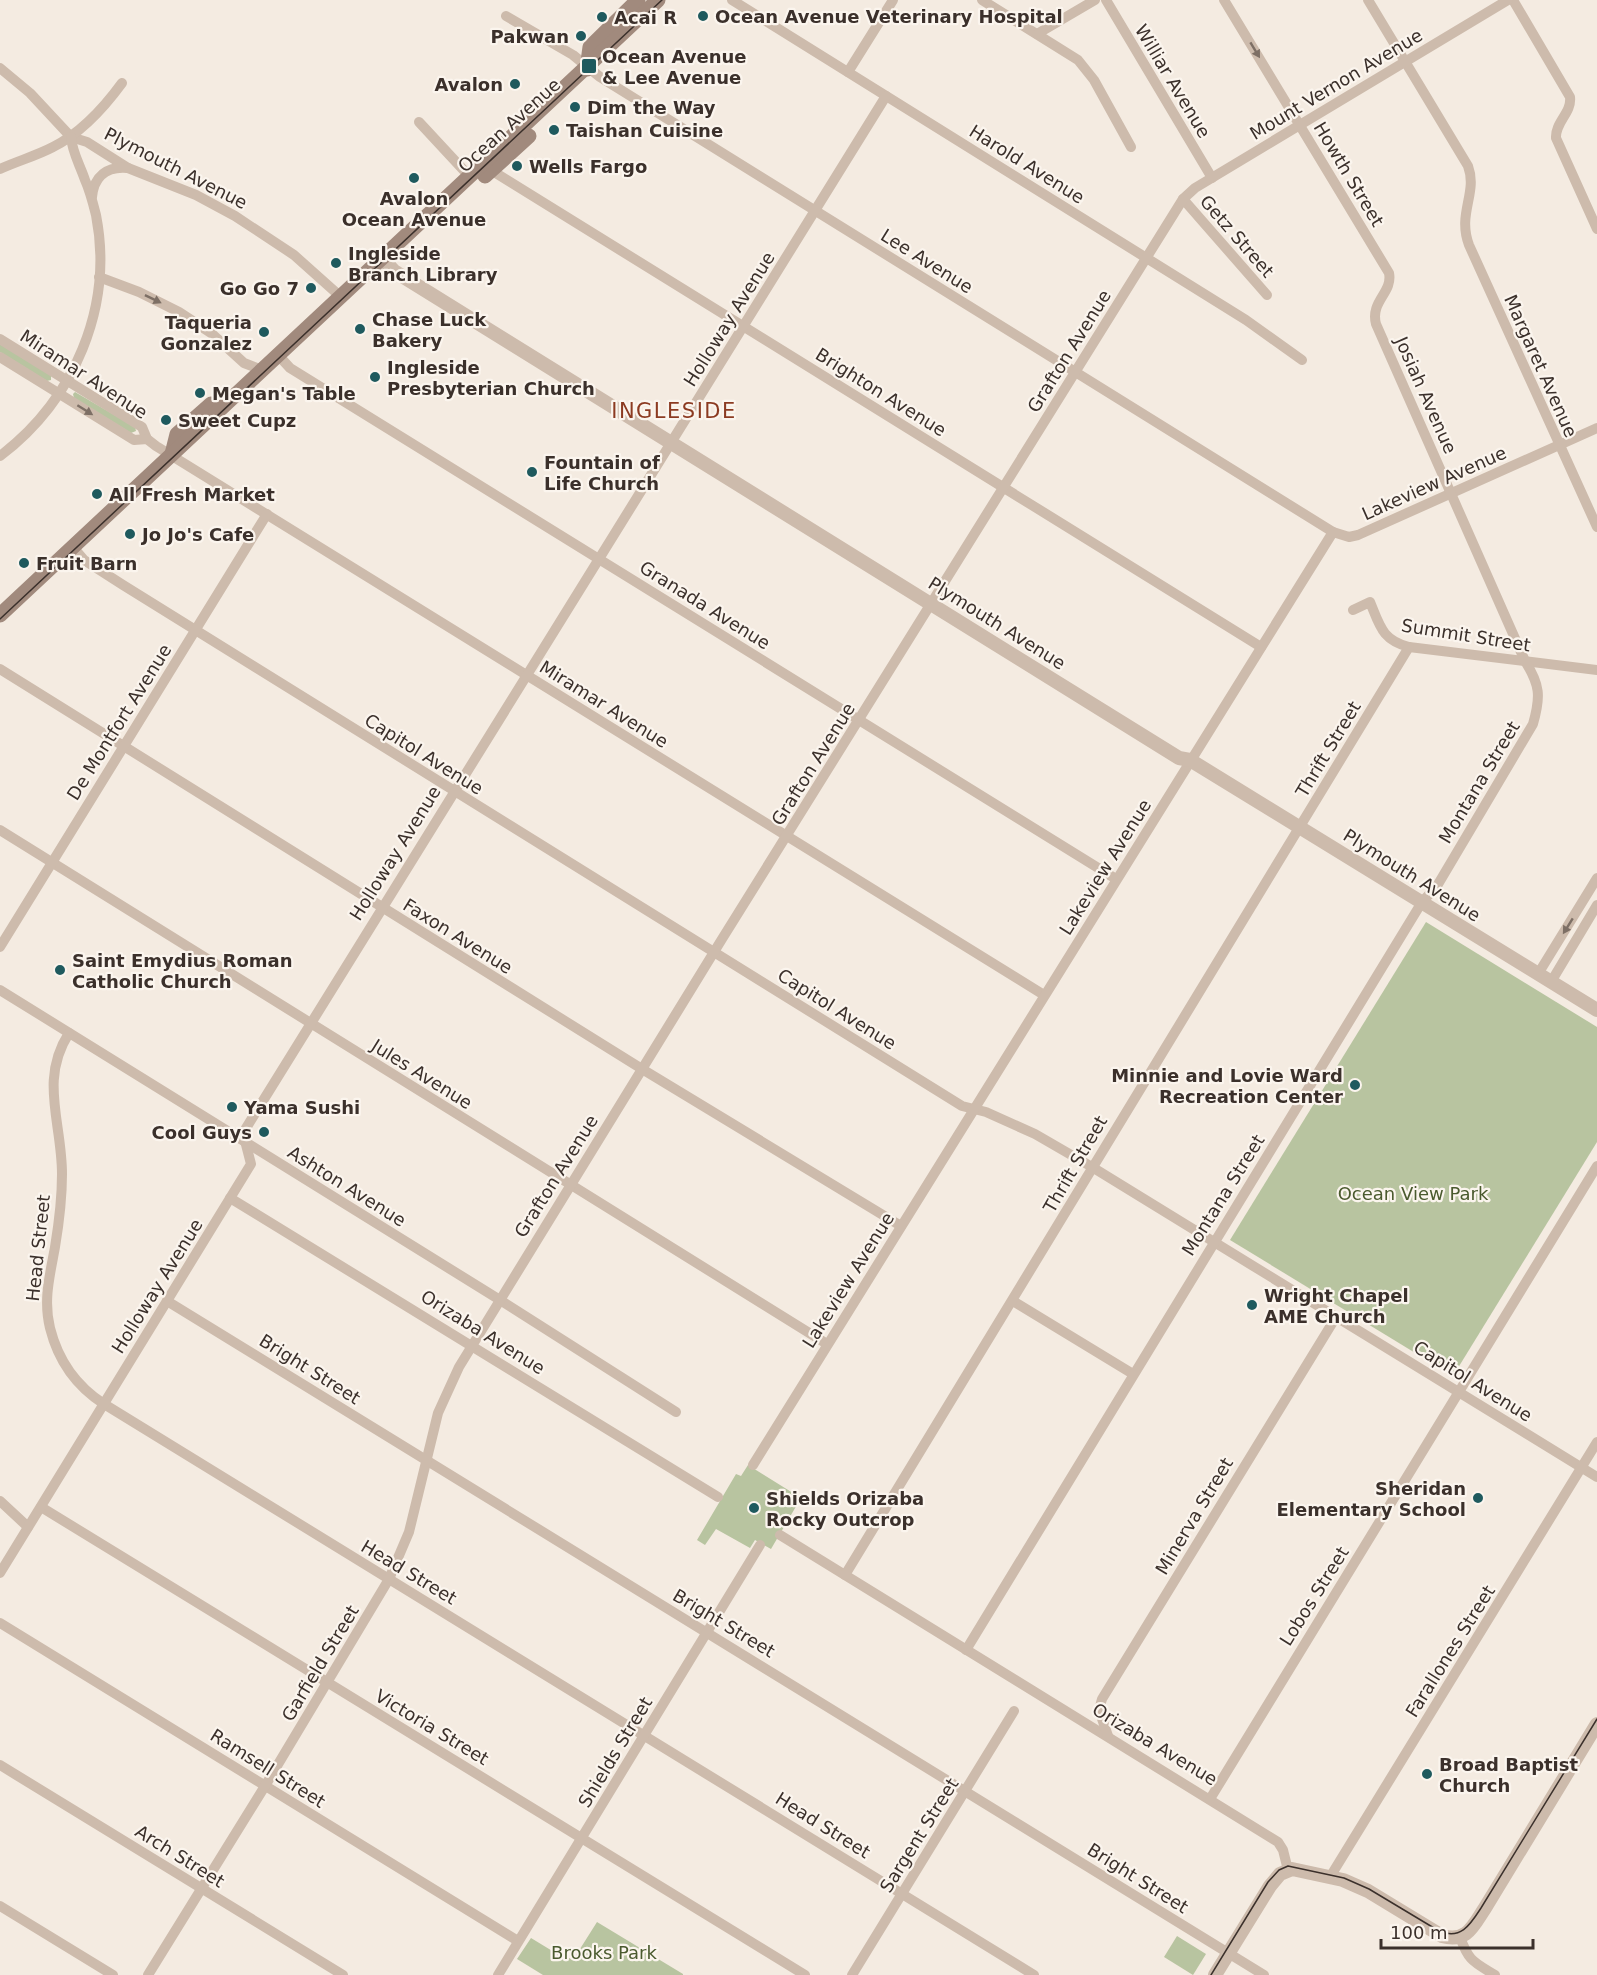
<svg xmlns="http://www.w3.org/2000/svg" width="1597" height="1975" font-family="'DejaVu Sans',sans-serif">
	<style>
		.green { fill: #b8c4a0 }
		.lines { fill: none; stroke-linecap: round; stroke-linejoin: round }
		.minor { stroke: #cdbbac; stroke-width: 10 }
		.tertiary { stroke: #cdbbac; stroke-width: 14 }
		.secondary { stroke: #a18a7d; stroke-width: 15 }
		.tram { stroke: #3b302b; stroke-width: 1.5 }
		.oneway { fill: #7d6f65 }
		.poi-dot { fill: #1f5a5e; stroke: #fbf5ee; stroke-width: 2 }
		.labels { text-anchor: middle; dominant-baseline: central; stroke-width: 4.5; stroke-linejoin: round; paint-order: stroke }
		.poi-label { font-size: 18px; font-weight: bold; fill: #3b302b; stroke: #fbf5ee; text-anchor: start }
		.street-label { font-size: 18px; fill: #3b302b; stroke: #fbf5ee }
		.park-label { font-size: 18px; fill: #4a5a2e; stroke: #fbf5ee }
		.quarter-label { font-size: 21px; letter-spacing: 1.5px; fill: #8c3b22; stroke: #fbf5ee }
	</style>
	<rect width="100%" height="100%" fill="#f4ebe1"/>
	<g class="green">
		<path d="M0,344l51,31v5l-4,1 -47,-29z"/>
		<path d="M75,392l60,35 1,4 -5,2 -57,-35 -1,-4z"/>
		<path d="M1426,922l171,105v115l-144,234 -223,-136z"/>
		<path d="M748,1465l53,33 -30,51 -16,-9 -5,8 -34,-19 -11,16 -8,-5 39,-66 5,2z"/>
		<path d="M597,1922l86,52v1h-140l-26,-16 14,-21 23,14 2,-1 17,9z"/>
		<path d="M1177,1936l29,18 -13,21 -29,-18z"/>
	</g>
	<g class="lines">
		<g class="minor">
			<path d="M732,0l514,320 56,40"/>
			<path d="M982,0l96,60 16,20 37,67"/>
			<path d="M1106,0l106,178"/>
			<path d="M1368,0l100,166c10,27 -11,47 1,79l128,282"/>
			<path d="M1513,0l57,97c2,16 -15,25 -14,41l41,91"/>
			<path d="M506,16l67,39 27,22 733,455"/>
			<path d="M1037,34l58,-34"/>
			<path d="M0,68l30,25 41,44 16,5 41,26 68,27 39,21 59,39 47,42"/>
			<path d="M848,72l45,-72"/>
			<path d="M419,122l51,55"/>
			<path d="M486,167l775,480"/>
			<path d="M0,169c17,-8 36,-13 53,-22 28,-14 50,-38 69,-64"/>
			<path d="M92,197c2,-21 15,-31 36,-29"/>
			<path d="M1183,199l84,96"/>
			<path d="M99,277l40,15 40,20 32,21 33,30 18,7"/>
			<path d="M0,339l142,88 5,12 9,7 888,549"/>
			<path d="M278,355l12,13 826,511"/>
			<path d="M0,357l134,83 13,-1"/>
			<path d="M0,456c74,-56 114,-149 96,-241 -3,-12 -6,-24 -11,-35 -5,-15 -13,-28 -14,-43"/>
			<path d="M73,547l11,13 39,25 839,521 24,6 49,22 57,33 505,310"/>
			<path d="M1353,610l17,-8c10,24 12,38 39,45l188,23"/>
			<path d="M0,669l642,400 259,157"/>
			<path d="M0,830l827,514"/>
			<path d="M0,947l267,-433"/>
			<path d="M1538,974l59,-96"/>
			<path d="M1551,982l46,-77"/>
			<path d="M0,990l500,310 176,112"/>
			<path d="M69,1033c-30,47 -7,89 -7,141 0,24 -3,49 -7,73 -5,28 -12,53 -5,81 8,32 26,58 54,76l930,571"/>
			<path d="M230,1198l488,299"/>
			<path d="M167,1301l1097,674"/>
			<path d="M1013,1301l120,73"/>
			<path d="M753,1465l580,-933 16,5 9,-2 239,-107"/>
			<path d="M0,1501l28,26"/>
			<path d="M41,1507l764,468"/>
			<path d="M780,1535l498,307 5,8 5,20"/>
			<path d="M0,1573l251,-409 -8,-31 643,-1037"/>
			<path d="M845,1575l564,-928"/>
			<path d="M0,1623l518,318"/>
			<path d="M966,1650l456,-748 15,-16 96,-162c8,-28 7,-39 -8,-63l-149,-337c-6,-23 17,-31 13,-51l-165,-273"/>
			<path d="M1108,1736l-9,-26 3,-11 234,-382"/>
			<path d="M0,1765l343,210"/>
			<path d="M1210,1799l387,-633"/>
			<path d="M1330,1877l267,-435"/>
			<path d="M0,1906l113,69"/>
			<path d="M1460,1937c9,25 14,25 35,38"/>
			<path d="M148,1975l117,-189 124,-207 20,-47 29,-119 21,-46 263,-428 461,-740 12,-11 313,-188"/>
			<path d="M498,1975l262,-430"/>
			<path d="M852,1975l162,-264"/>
		</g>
		<g class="tertiary">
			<path d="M383,259l11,12 785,487 11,2 407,250"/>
			<path d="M1215,1975l55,-89 10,-12 12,-5 51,11 25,11 74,45c25,7 31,-10 43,-28l112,-184"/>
		</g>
		<g class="secondary">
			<path d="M587,69l3,-22 48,-47"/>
			<path d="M485,176l44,-40"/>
			<path d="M172,454l5,-20 34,-30"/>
			<path d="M0,615l658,-615"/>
		</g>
		<g class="tram">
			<path d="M0,619l662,-619"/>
			<path d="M1211,1975l57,-93 11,-12 9,-4 56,12 25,11 70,42c22,9 31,-6 42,-23l116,-189"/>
		</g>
	</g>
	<defs><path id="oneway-solid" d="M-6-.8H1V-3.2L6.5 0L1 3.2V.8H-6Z" transform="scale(1.5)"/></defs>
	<g class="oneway">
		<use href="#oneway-solid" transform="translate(1255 50) rotate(59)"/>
		<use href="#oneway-solid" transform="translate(153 299) rotate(26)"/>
		<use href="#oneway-solid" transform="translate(85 410) rotate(32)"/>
		<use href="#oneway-solid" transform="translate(1568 926) rotate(122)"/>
	</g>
	<g class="poi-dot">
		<circle cx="703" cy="16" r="6"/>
		<circle cx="602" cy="17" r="6"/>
		<circle cx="581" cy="36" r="6"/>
		<rect x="581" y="58" width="16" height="16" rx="3"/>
		<circle cx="515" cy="84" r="6"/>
		<circle cx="575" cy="107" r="6"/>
		<circle cx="554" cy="130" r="6"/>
		<circle cx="517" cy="166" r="6"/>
		<circle cx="414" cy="178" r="6"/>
		<circle cx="336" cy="263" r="6"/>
		<circle cx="311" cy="288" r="6"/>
		<circle cx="360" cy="329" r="6"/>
		<circle cx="264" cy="332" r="6"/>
		<circle cx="375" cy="377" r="6"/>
		<circle cx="200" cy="393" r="6"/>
		<circle cx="166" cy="420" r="6"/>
		<circle cx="532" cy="472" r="6"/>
		<circle cx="97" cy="494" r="6"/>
		<circle cx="130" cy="534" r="6"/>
		<circle cx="24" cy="563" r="6"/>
		<circle cx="60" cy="970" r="6"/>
		<circle cx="1355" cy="1085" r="6"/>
		<circle cx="232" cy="1107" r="6"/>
		<circle cx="264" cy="1132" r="6"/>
		<circle cx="1252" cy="1305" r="6"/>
		<circle cx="1478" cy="1498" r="6"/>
		<circle cx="754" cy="1508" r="6"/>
		<circle cx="1427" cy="1774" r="6"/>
	</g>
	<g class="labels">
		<g class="poi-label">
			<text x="715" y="16">Ocean Avenue Veterinary Hospital</text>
			<text x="614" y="17">Acai R</text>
			<text x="569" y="36" text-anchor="end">Pakwan</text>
			<text x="602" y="56">Ocean Avenue<tspan x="602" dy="21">&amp; Lee Avenue</tspan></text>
			<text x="503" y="84" text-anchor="end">Avalon</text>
			<text x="587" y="107">Dim the Way</text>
			<text x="566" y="130">Taishan Cuisine</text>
			<text x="529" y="166">Wells Fargo</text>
			<text x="414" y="198" text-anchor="middle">Avalon<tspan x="414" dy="21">Ocean Avenue</tspan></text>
			<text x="348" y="253">Ingleside<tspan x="348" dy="21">Branch Library</tspan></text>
			<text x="299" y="288" text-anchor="end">Go Go 7</text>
			<text x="372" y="319">Chase Luck<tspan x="372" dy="21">Bakery</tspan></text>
			<text x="252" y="322" text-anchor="end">Taqueria<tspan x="252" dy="21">Gonzalez</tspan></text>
			<text x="387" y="367">Ingleside<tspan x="387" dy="21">Presbyterian Church</tspan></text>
			<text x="212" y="393">Megan's Table</text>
			<text x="178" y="420">Sweet Cupz</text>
			<text x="544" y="462">Fountain of<tspan x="544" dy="21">Life Church</tspan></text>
			<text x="109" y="494">All Fresh Market</text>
			<text x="142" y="534">Jo Jo's Cafe</text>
			<text x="36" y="563">Fruit Barn</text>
			<text x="72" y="960">Saint Emydius Roman<tspan x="72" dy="21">Catholic Church</tspan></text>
			<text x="1343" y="1075" text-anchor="end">Minnie and Lovie Ward<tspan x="1343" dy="21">Recreation Center</tspan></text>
			<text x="244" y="1107">Yama Sushi</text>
			<text x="252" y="1132" text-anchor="end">Cool Guys</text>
			<text x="1264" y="1295">Wright Chapel<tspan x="1264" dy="21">AME Church</tspan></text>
			<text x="1466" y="1488" text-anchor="end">Sheridan<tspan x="1466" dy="21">Elementary School</tspan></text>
			<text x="766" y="1498">Shields Orizaba<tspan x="766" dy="21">Rocky Outcrop</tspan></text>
			<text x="1439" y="1764">Broad Baptist<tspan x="1439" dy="21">Church</tspan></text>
		</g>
		<g class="street-label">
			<text transform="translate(1173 81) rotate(59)">Williar Avenue</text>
			<text transform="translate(1336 84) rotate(-31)">Mount Vernon Avenue</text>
			<text transform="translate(509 125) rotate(-42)">Ocean Avenue</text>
			<text transform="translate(1027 164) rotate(32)">Harold Avenue</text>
			<text transform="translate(176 168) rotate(27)">Plymouth Avenue</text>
			<text transform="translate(1349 174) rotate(59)">Howth Street</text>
			<text transform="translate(1237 236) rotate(49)">Getz Street</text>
			<text transform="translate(927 261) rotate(32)">Lee Avenue</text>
			<text transform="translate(729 319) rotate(-58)">Holloway Avenue</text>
			<text transform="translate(1069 351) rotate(-58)">Grafton Avenue</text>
			<text transform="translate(1541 366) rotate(66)">Margaret Avenue</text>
			<text transform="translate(84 374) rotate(33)">Miramar Avenue</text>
			<text transform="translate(881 392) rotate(32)">Brighton Avenue</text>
			<text transform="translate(1426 395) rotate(66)">Josiah Avenue</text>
			<text transform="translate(1434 483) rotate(-24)">Lakeview Avenue</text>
			<text transform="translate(705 605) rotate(32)">Granada Avenue</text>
			<text transform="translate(997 623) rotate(32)">Plymouth Avenue</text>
			<text transform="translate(1466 635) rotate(9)">Summit Street</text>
			<text transform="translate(604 704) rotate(32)">Miramar Avenue</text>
			<text transform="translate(119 722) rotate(-58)">De Montfort Avenue</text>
			<text transform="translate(1328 749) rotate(-59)">Thrift Street</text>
			<text transform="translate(424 754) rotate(32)">Capitol Avenue</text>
			<text transform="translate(813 764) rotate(-58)">Grafton Avenue</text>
			<text transform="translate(1479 782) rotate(-59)">Montana Street</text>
			<text transform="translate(395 853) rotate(-58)">Holloway Avenue</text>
			<text transform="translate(1105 867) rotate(-58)">Lakeview Avenue</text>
			<text transform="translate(1412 875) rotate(32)">Plymouth Avenue</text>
			<text transform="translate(458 936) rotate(32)">Faxon Avenue</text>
			<text transform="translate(837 1009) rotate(32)">Capitol Avenue</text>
			<text transform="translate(422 1074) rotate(32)">Jules Avenue</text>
			<text transform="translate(1075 1164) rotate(-60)">Thrift Street</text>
			<text transform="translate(556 1176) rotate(-58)">Grafton Avenue</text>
			<text transform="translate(347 1186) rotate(32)">Ashton Avenue</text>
			<text transform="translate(1223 1195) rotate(-58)">Montana Street</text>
			<text transform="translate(38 1248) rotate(-84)">Head Street</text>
			<text transform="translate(848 1280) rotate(-58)">Lakeview Avenue</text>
			<text transform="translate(157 1286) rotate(-58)">Holloway Avenue</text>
			<text transform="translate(483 1332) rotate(32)">Orizaba Avenue</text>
			<text transform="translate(310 1369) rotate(32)">Bright Street</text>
			<text transform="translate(1473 1381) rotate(32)">Capitol Avenue</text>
			<text transform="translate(1194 1516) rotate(-59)">Minerva Street</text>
			<text transform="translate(409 1572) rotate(31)">Head Street</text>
			<text transform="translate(1314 1596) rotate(-58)">Lobos Street</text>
			<text transform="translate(724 1623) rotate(31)">Bright Street</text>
			<text transform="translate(1450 1651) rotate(-58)">Farallones Street</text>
			<text transform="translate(320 1663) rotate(-59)">Garfield Street</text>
			<text transform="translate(432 1727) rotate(31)">Victoria Street</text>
			<text transform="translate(1155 1744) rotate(31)">Orizaba Avenue</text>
			<text transform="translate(615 1752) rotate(-59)">Shields Street</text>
			<text transform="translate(268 1768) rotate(32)">Ramsell Street</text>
			<text transform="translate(823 1825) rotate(32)">Head Street</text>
			<text transform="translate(919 1835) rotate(-58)">Sargent Street</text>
			<text transform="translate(180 1856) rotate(32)">Arch Street</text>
			<text transform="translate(1138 1878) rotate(32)">Bright Street</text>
		</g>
		<g class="park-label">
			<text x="1413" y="1193">Ocean View Park</text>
			<text x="604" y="1952">Brooks Park</text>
		</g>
		<g class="quarter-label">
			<text x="674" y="411">INGLESIDE</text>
		</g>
	</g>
	<path d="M1381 1939v9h152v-9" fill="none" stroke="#3b302b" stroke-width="3"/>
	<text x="1390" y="1939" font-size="18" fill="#3b302b" stroke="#fbf5ee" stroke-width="4.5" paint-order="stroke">100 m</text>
</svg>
